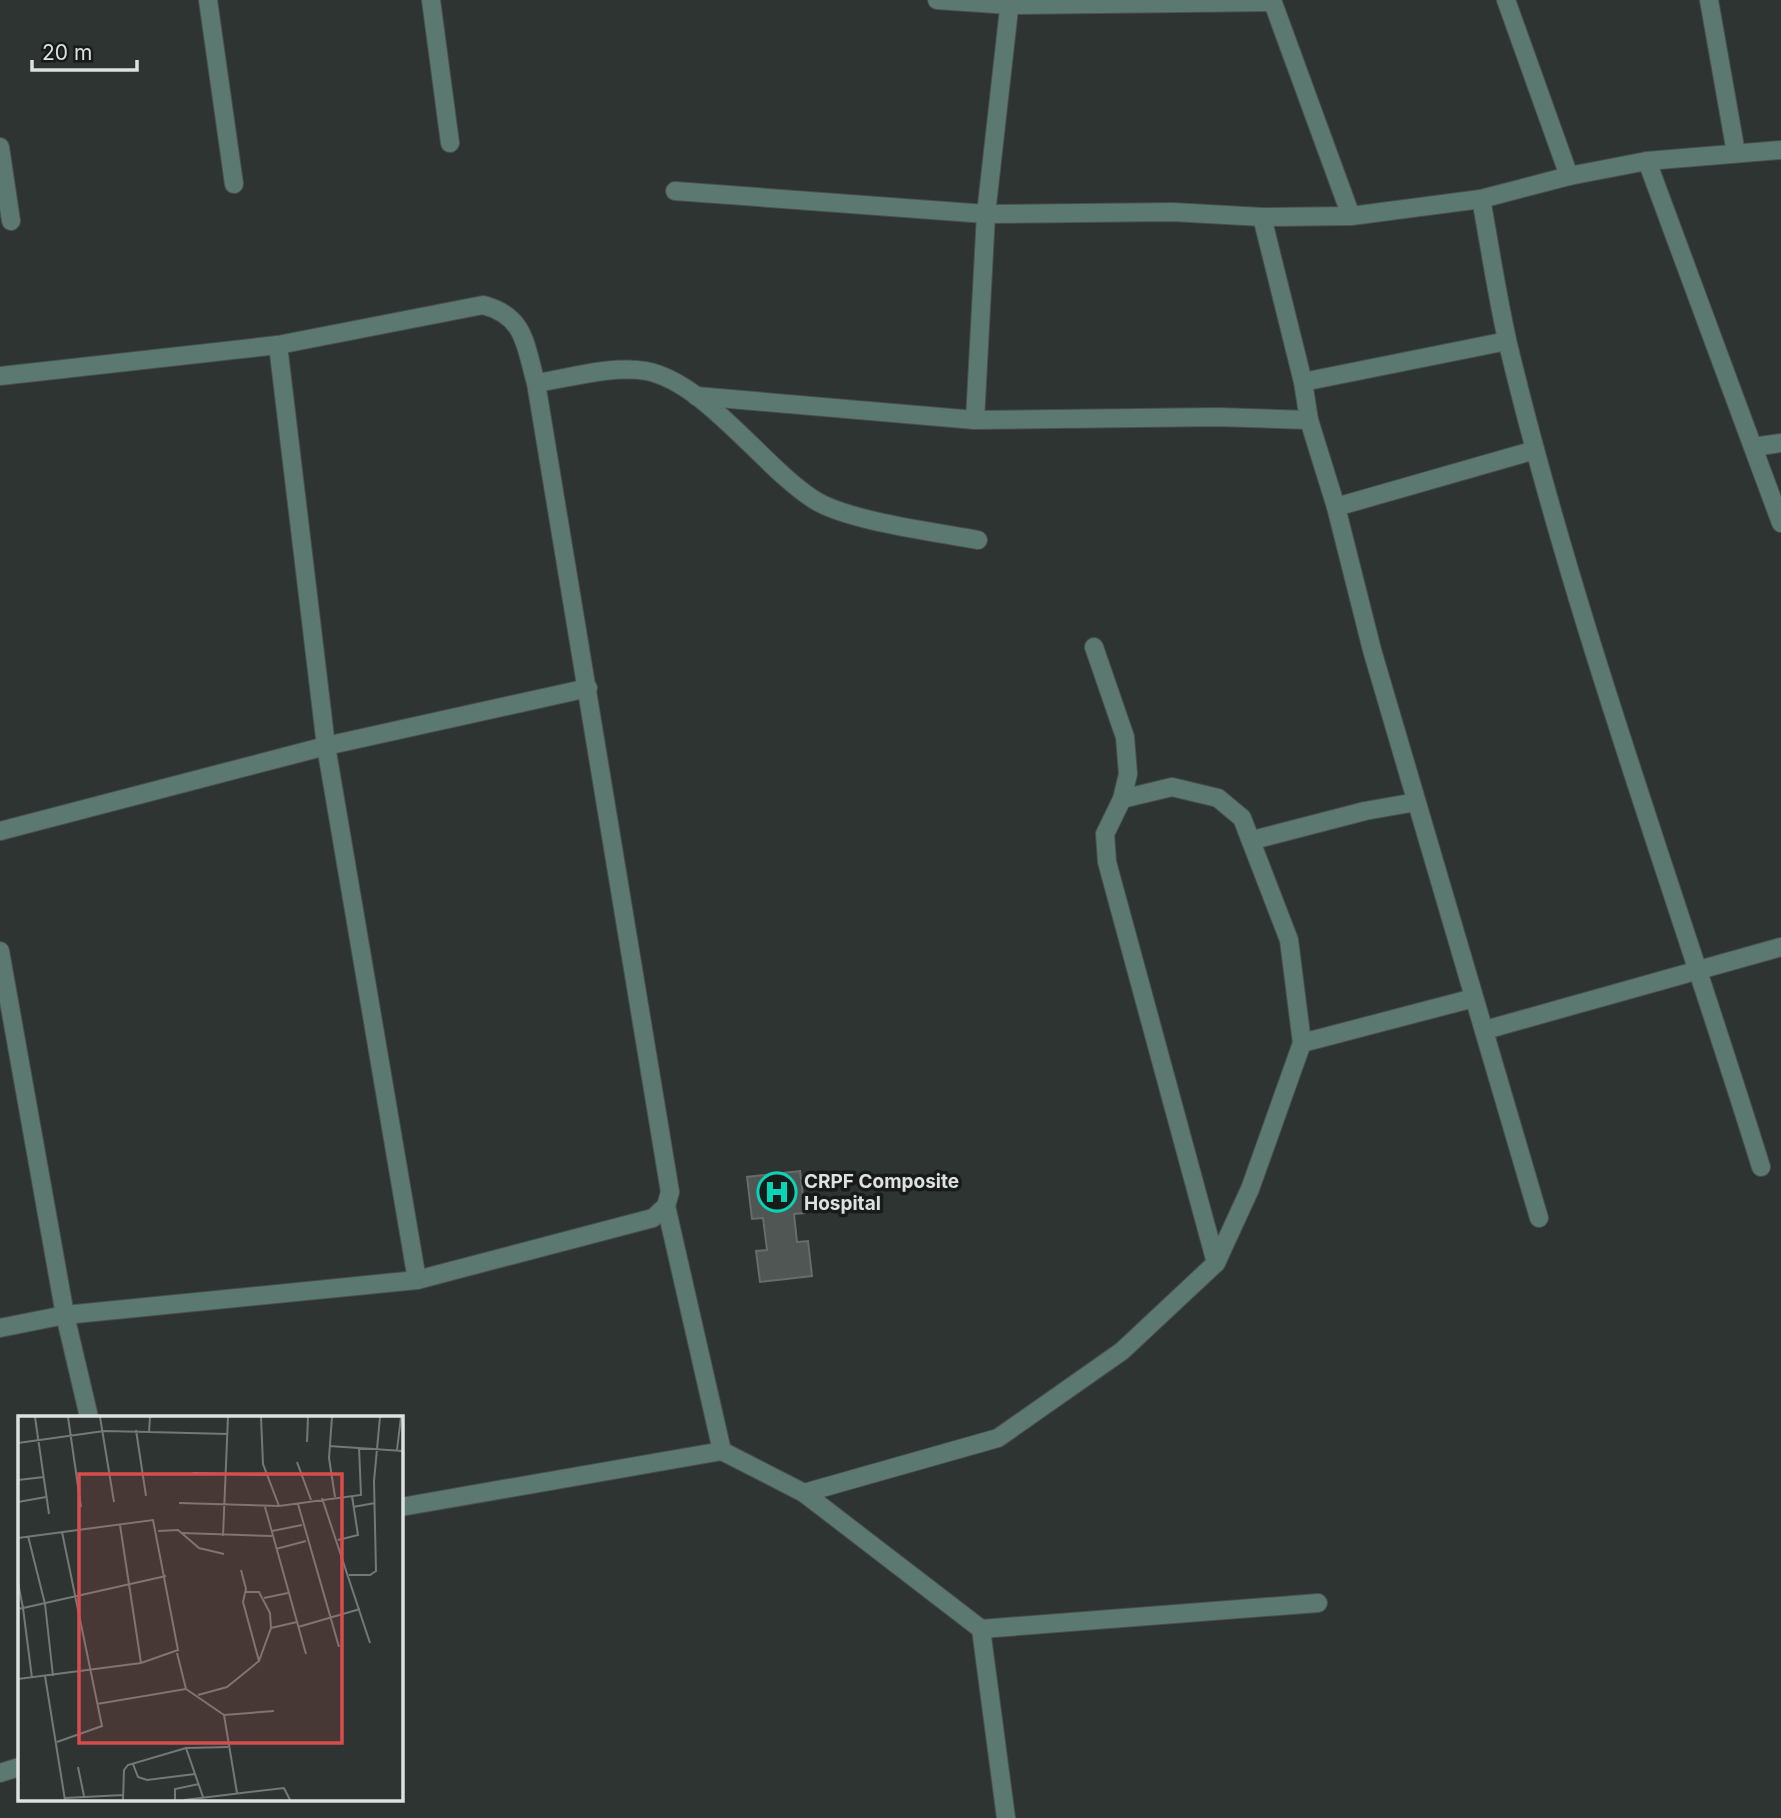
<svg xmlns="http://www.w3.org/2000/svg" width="1781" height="1818" font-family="Inter,sans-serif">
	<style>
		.building { fill: #4f5654; stroke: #656c6a; stroke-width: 2 }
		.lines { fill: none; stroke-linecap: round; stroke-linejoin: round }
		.minor-casing { stroke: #4a504e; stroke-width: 20 }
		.minor { stroke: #5b7971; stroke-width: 18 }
		.labels { text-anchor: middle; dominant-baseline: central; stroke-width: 7; stroke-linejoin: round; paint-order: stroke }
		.poi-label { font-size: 19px; font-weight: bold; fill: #dde1e0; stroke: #181b1a; text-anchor: start }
		.inset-road { fill: none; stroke: #747978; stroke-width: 2 }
		.view { fill: #d74d4d; fill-opacity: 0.15; stroke: #d74d4d; stroke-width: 3.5 }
		.inset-edge { fill: none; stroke: #dde1e0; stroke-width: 3.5 }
	</style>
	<rect width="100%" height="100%" fill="#2e3432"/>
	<path class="building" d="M800,1171l5,42 -11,1 3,28 11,-1 4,35 -52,6 -4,-31 11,-1 -4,-32 -11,1 -5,-42z"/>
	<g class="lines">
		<g class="minor-casing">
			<g id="minor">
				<path d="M208,0l26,184"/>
				<path d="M431,0l19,143"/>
				<path d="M937,0l73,5 262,-3"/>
				<path d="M1272,0l79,216"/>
				<path d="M1506,0l63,176"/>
				<path d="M1709,0l27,153"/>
				<path d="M0,147l11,74"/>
				<path d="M1647,161l134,362"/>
				<path d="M675,191l311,23 186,-2 90,5 89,-1 130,-17 88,-23 78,-15 134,-11"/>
				<path d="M1481,199c9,48 16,97 27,145 67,279 168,549 253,823"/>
				<path d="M1262,217l41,165 6,38 27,87 36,143 167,568"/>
				<path d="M278,345l48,401 91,534"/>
				<path d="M0,376l278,-31 205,-40c43,11 42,41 53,78l134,809 -4,14 -13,12 -236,62 -352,35 -65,13"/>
				<path d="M1303,382l204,-41"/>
				<path d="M536,383c34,-5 75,-18 110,-12 59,11 117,96 167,128 33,22 123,33 165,41"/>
				<path d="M696,396l279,24 243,-3 91,3"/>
				<path d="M975,420l11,-206 24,-214"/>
				<path d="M1753,447l28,-4"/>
				<path d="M1336,507l199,-57"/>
				<path d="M1122,799l50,-12 46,11 24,20 47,122 13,103 -52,146 -34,74"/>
				<path d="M0,831l326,-85 262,-58"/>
				<path d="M1253,840l112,-29 51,-9"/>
				<path d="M0,951l65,364 24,102"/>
				<path d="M1485,1030l296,-83"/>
				<path d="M1302,1043l172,-45"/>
				<path d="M722,1451l82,42 177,136 25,189"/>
				<path d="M804,1493l194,-55 124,-87 94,-88 -109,-401 -2,-28 17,-35 6,-25 -3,-37 -31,-90"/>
				<path d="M401,1507l321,-56 -56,-245"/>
				<path d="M981,1629l337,-26"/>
				<path d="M0,1773l19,-6"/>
			</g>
		</g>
		<use href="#minor" class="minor"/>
	</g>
	<defs>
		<g id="hospital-ring" transform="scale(2.0125)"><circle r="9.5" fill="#181b1a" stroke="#07d5b5" stroke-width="1.5"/><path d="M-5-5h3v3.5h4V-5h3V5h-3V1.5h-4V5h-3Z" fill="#07d5b5"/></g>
	</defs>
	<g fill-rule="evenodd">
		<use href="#hospital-ring" x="777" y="1192"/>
	</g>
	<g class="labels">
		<g class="poi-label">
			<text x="804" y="1181">CRPF Composite<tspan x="804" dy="22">Hospital</tspan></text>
		</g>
	</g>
	<g transform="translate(18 1416)">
		<rect width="385" height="385" fill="#2e3432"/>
		<path class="inset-road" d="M17,1l14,97M50,1l13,90M82,1l14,85M243,1l2,47 16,42M314,1l-3,41 6,39M118,14l10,66M131,16l79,2M289,26l1,-25M0,27l86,-12 45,1 1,-15M311,30l74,5M379,34l4,-33M279,46l14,38M175,57l74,2M0,64l26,-3M304,82l48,145M0,86l28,-5M161,87l100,3 82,-11 -2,-48M280,88l41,143M247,91l41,147M335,91l22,-4M102,109l21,138M140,115l20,-1 21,18 25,6M254,115l30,-6M164,117l90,3M10,120l17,68 8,72M205,120l5,-119M0,122l135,-18 25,130 -37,13 -123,16M320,124l20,-5 -6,-39M258,133l30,-8M331,159h21l6,-4 -2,-90 6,-64M0,167l5,25 143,-32M227,176h14l11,21 1,15 -12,33M246,182l24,-5M0,193l5,-1 9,70M280,211l62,-18M253,212l26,-6M27,260l20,124M168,273l38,26 13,78M180,279l29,-8 32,-26 -16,-59 3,-13 -5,-19M79,288l89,-15 -9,-36M206,299l50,-4M39,326l45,-16 -40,-194M168,332l17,49M115,348l5,13 9,3 48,-6M60,351l6,29M47,382l58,-3M105,384l1,-30 4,-5 58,-17 42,-1M157,384v-11l24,-5M166,384l100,-12 6,12"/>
		<path class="view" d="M61,58h263v269h-263z"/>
		<rect width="385" height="385" class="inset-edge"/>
	</g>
	<path d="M32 60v10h105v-10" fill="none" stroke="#dde1e0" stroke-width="3.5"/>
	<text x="42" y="60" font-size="21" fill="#dde1e0" stroke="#181b1a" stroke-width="5" paint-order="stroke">20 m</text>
</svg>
